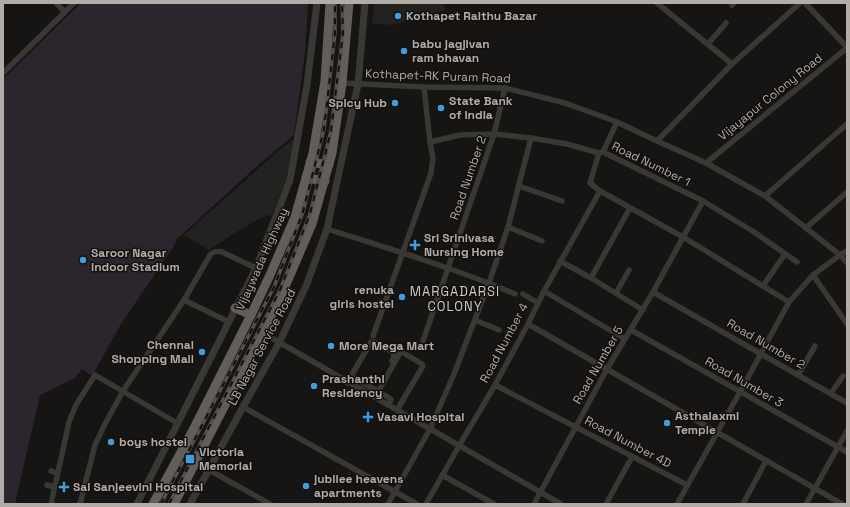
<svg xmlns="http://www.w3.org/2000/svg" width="850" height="507" font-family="'Space Grotesk',sans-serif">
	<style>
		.built { fill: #222220 }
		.green { fill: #2b252d }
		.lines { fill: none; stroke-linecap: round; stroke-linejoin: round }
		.minor { stroke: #3a3835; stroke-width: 5.5 }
		.tertiary { stroke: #3a3835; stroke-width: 7 }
		.trunk { stroke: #625e5a; stroke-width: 9 }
		.rail-casing { stroke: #53504d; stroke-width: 3.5 }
		.rail { stroke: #11100f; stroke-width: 2; stroke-dasharray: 6; stroke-linecap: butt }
		.poi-dot { fill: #429ce0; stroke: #11100f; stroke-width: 1.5 }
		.labels { text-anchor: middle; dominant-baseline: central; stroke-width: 3; stroke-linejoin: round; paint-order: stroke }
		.poi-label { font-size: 12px; font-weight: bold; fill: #b4ada7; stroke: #11100f; text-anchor: start }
		.street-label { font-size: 12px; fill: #b4ada7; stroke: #11100f }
		.neighbourhood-label { font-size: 13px; letter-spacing: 1px; fill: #d1ccc8; stroke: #11100f }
	</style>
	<rect width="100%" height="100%" fill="#161514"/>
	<g class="built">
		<path d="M374,3h70l1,7 -52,15 -21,-2z"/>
		<path d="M295,138l-8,40 -15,37 -7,1 -8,4 -19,11 -29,19 -25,-15 92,-82z"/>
	</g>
	<path class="green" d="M81,3h227l-3,49 -11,83 -38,32 -79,72 -3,7 -53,78 -29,52 -10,-7 -7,9 -35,17 -25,109h-12v-425z"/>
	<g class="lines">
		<g class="minor">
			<path d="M56,3l9,9"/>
			<path d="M657,3l75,61"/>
			<path d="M805,3l42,44"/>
			<path d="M732,5l2,-2"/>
			<path d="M708,44l18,-21"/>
			<path d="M3,73l71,-70"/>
			<path d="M342,83l82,4 81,1 60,15 52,19 40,19 49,22 59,33 41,32 34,27 7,8"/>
			<path d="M657,141l75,-77 68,-61"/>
			<path d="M430,142l30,-7 34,-1 37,4 36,6 32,9 4,-1 100,49 51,31 43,30"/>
			<path d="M603,152l14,-30"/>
			<path d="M599,153l-9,30 10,8 83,46 106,65"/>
			<path d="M706,163l141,-115"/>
			<path d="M519,186l43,15"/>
			<path d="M765,196l82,-72"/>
			<path d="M508,227l34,14"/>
			<path d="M806,228l41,-36"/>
			<path d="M327,229c63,20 127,39 188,65"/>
			<path d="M560,261l31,17 52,32"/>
			<path d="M813,275l34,49"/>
			<path d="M591,278l39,-70"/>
			<path d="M763,286l22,-32"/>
			<path d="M544,291l81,48"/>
			<path d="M653,292l108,62 86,49"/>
			<path d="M616,293l13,-23"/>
			<path d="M523,294l15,9"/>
			<path d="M184,300l45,22"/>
			<path d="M475,320l24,10"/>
			<path d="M528,324l314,180"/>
			<path d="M631,330l216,122"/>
			<path d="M263,333l298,171"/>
			<path d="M373,336l58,-163 2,-15 -3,-16 -6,-55"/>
			<path d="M423,341l71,-207 11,-46"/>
			<path d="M798,375l17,-29"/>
			<path d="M351,377l25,13"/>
			<path d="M347,383l24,-41h3l20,11v3l-2,5"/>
			<path d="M495,385l192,100"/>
			<path d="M831,393l12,-17"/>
			<path d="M388,405l3,-5v-1l-10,-6 -2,-3 21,-37 2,-1 20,12 1,2 -26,44"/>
			<path d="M243,407l174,97"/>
			<path d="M209,470l61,34"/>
			<path d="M51,471l6,2"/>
			<path d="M442,475l52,29"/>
			<path d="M47,485l7,2"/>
			<path d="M51,504l18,-82 7,-17 19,-30 82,48"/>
			<path d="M80,504l15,-59 10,-21 18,-33 61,-91 26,-45c4,-4 7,-4 12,-3l34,16"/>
			<path d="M388,504l42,-75 24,-55 35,-91 19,-56 23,-89"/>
			<path d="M426,504l33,-58 36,-61 33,-61 16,-33 56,-100"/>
			<path d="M534,504l73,-135 46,-77 50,-91"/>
			<path d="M606,504l26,-47"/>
			<path d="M677,504l63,-112 49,-90 24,-27 27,-20 7,-4"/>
			<path d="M743,504l23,-43"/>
			<path d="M806,504l41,-73"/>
		</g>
		<g class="tertiary">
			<path d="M137,504l119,-236 34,-88 17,-95 10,-82"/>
			<path d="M190,504l53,-97 36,-64 27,-57 21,-57 31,-145 7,-81"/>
		</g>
		<g class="trunk">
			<path d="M310,162l19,3"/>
			<path d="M306,178l19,3"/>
			<path d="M235,308l16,7"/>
			<path d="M153,504l39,-72 59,-117 19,-40 25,-58 18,-64 12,-72 5,-78"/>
			<path d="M174,504l107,-208 31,-72 20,-71 10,-70 7,-80"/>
		</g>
		<g class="rail-casing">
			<g id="rail">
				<path d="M161,504l113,-217 29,-75 21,-83 11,-96v-30"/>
				<path d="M169,504l111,-214 30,-76 21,-83 12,-98 -1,-30"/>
			</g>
		</g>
		<use href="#rail" class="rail"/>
	</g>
	<g class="poi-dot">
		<circle cx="398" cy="16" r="4"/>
		<circle cx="404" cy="51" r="4"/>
		<circle cx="395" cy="103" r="4"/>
		<circle cx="441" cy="108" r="4"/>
		<path d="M413 239h4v4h4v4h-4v4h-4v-4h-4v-4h4z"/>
		<circle cx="83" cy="260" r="4"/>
		<circle cx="402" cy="297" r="4"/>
		<circle cx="331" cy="346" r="4"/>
		<circle cx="202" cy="352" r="4"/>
		<circle cx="314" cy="386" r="4"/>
		<path d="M366 411h4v4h4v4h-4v4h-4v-4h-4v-4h4z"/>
		<circle cx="667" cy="423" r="4"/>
		<circle cx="111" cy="442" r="4"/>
		<rect x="185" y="454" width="10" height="10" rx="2"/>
		<circle cx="306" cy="486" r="4"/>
		<path d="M62 481h4v4h4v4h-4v4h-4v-4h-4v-4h4z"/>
	</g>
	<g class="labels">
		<g class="poi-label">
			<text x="406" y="16">Kothapet Raithu Bazar</text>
			<text x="412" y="44">babu jagjivan<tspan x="412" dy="14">ram bhavan</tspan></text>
			<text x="449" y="101">State Bank<tspan x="449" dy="14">of India</tspan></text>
			<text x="387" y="103" text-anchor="end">Spicy Hub</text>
			<text x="424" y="238">Sri Srinivasa<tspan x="424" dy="14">Nursing Home</tspan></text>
			<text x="91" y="253">Saroor Nagar<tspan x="91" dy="14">Indoor Stadium</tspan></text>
			<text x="394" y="290" text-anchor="end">renuka<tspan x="394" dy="14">girls hostel</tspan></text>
			<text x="194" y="345" text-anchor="end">Chennai<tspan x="194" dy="14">Shopping Mall</tspan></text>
			<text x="339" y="346">More Mega Mart</text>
			<text x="322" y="379">Prashanthi<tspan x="322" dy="14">Residency</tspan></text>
			<text x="675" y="416">Asthalaxmi<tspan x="675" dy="14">Temple</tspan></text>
			<text x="377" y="417">Vasavi Hospital</text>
			<text x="119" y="442">boys hostel</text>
			<text x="199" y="452">Victoria<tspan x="199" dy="14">Memorial</tspan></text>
			<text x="314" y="479">jubliee heavens<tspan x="314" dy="14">apartments</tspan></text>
			<text x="73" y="487">Sai Sanjeevini Hospital</text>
		</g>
		<g class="street-label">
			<text transform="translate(438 76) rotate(2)">Kothapet-RK Puram Road</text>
			<text transform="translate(770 97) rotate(-39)">Vijayapur Colony Road</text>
			<text transform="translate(651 164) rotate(26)">Road Number 1</text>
			<text transform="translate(468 178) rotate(-71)">Road Number 2</text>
			<text transform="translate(262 259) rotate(-66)">Vijaywada Highway</text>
			<text transform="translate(504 343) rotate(-62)">Road Number 4</text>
			<text transform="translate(766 344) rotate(30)">Road Number 2</text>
			<text transform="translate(262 347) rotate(-62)">LB Nagar Service Road</text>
			<text transform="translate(598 365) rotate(-60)">Road Number 5</text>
			<text transform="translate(744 382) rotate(30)">Road Number 3</text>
			<text transform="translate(628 442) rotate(28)">Road Number 4D</text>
		</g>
		<g class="neighbourhood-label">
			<text x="455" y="291">MARGADARSI<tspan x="455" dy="15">COLONY</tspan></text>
		</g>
	</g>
	<rect width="850" height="507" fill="none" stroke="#b4ada7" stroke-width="8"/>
</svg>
